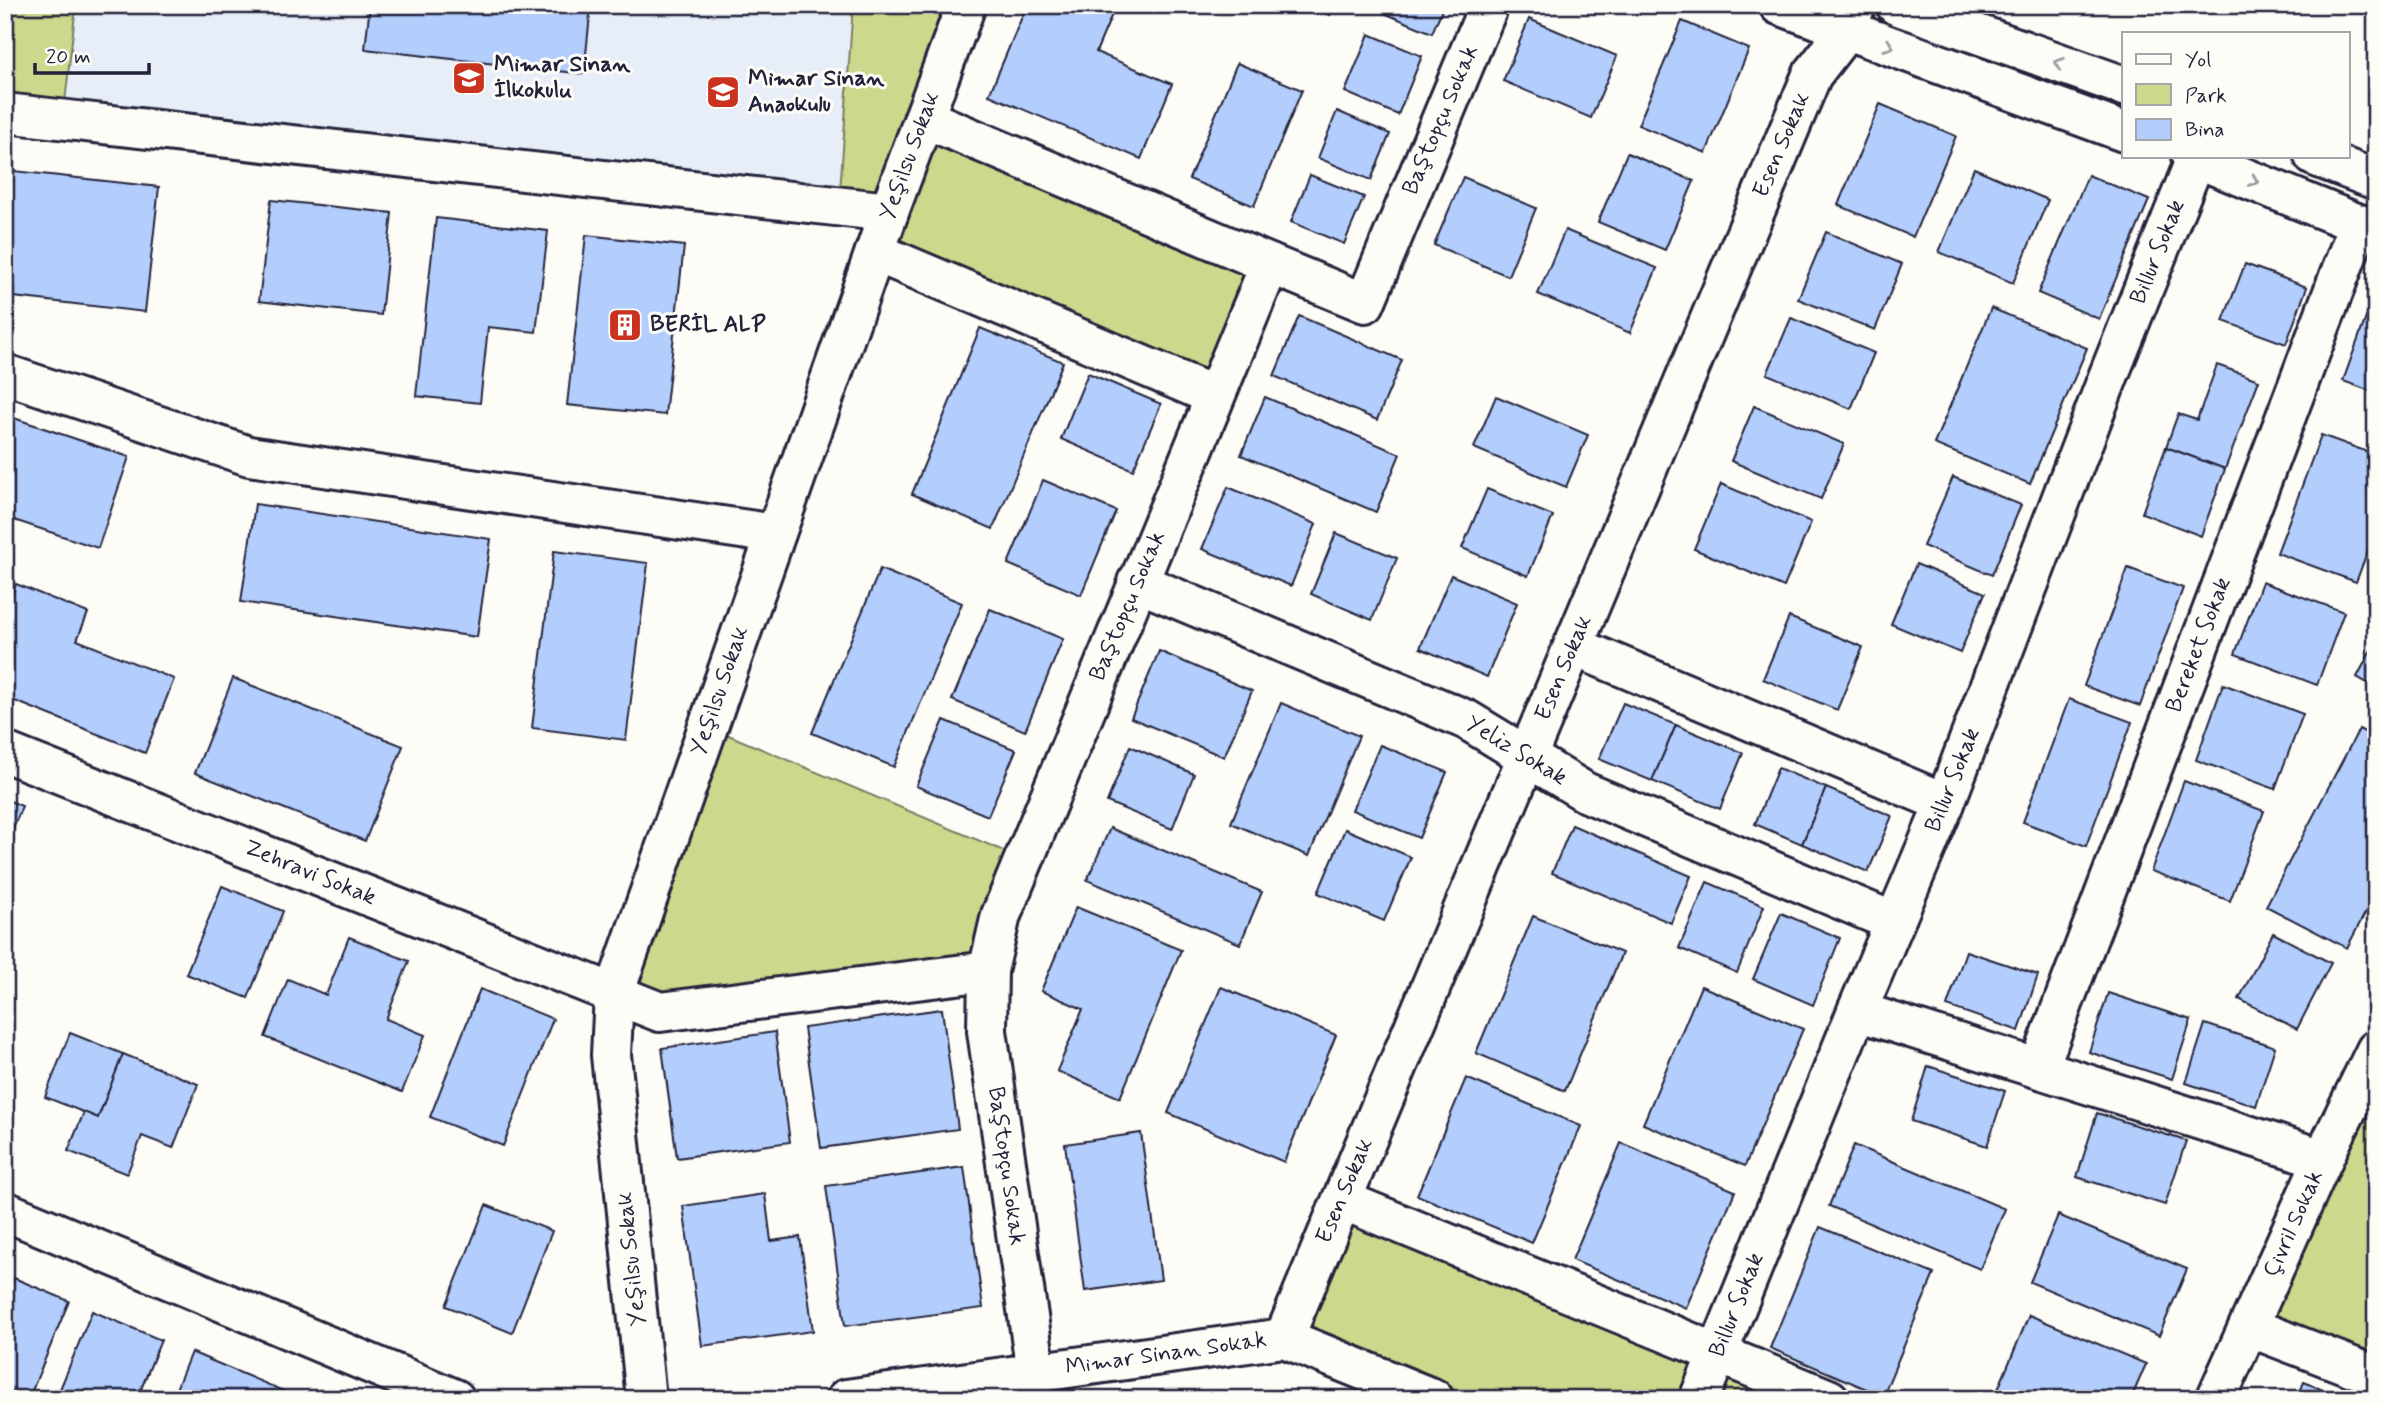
<svg xmlns="http://www.w3.org/2000/svg" width="2381" height="1404" font-family="Mynerve,sans-serif">
	<style>
		.built { fill: #e7eef8 }
		.green { fill: #ccd98c; stroke: #777e64; stroke-width: 2 }
		.building { fill: #b3cefc; stroke: #22223b; stroke-width: 2 }
		.lines { fill: none; stroke-linecap: round; stroke-linejoin: round }
		.minor-casing { stroke: #22223b; stroke-width: 44 }
		.minor { stroke: #fdfcf7; stroke-width: 38 }
		.oneway { stroke: #9a9aa2 }
		.labels { text-anchor: middle; dominant-baseline: central; stroke-width: 6; stroke-linejoin: round; paint-order: stroke }
		.poi-label { font-size: 23px; font-weight: bold; fill: #22223b; stroke: #fdfcf7; text-anchor: start }
		.street-label { font-size: 23px; fill: #22223b; stroke: #fdfcf7 }
	</style>
	<rect width="100%" height="100%" fill="#fdfcf7"/>
	<filter id="ink" filterUnits="userSpaceOnUse"><feTurbulence type="fractalNoise" baseFrequency=".0143" numOctaves="2"/><feDisplacementMap in="SourceGraphic" scale="14" xChannelSelector="R" yChannelSelector="G"/><feConvolveMatrix kernelMatrix="1 2 1 2 8 2 1 2 1" color-interpolation-filters="sRGB"/></filter>
	<g filter="url(#ink)">
		<path class="built" d="M76,5h777l-14,201 -776,-86z"/>
		<g class="green">
			<path d="M5,5h71l-13,115 -58,-7z"/>
			<path d="M853,5h113l-42,113 346,146 -55,132 -340,-144 13,-40 -49,-6z"/>
			<path d="M707,726l316,133 -35,112 -328,41 -46,-18z"/>
			<path d="M2376,1062v314l-127,-49z"/>
			<path d="M1342,1200l487,199h-395l-150,-61z"/>
		</g>
		<g class="building">
			<path d="M370,5h221l-7,69 -219,-25z"/>
			<path d="M1027,5h89l-20,47 76,32 -31,75 -152,-64z"/>
			<path d="M1307,5h28l-5,10z"/>
			<path d="M1381,5h63l-12,28 -53,-22z"/>
			<path d="M1529,19l88,37 -26,62 -88,-37z"/>
			<path d="M1682,21l67,28 -43,104 -68,-28z"/>
			<path d="M1369,34l53,22 -24,59 -53,-23z"/>
			<path d="M1237,63l65,27 -48,116 -65,-27z"/>
			<path d="M1880,104l76,32 -43,101 -75,-32z"/>
			<path d="M1337,111l53,23 -19,46 -53,-22z"/>
			<path d="M1627,153l67,28 -29,69 -67,-28z"/>
			<path d="M1974,168l74,32 -35,83 -74,-31z"/>
			<path d="M5,170l154,17 -14,125 -140,-16z"/>
			<path d="M1310,175l54,22 -20,47 -53,-22z"/>
			<path d="M2088,175l61,25 -50,119 -61,-26z"/>
			<path d="M1463,177l73,31 -28,68 -74,-31z"/>
			<path d="M271,200l121,13 -11,102 -122,-14z"/>
			<path d="M436,218l112,13 -12,101 -48,-5 -8,76 -64,-7z"/>
			<path d="M1565,230l92,38 -27,65 -92,-39z"/>
			<path d="M1826,232l76,32 -27,66 -77,-31z"/>
			<path d="M586,235l98,11 -19,169 -98,-10z"/>
			<path d="M2245,264l62,23 -21,57 -63,-23z"/>
			<path d="M2372,301l4,1v91l-33,-12z"/>
			<path d="M1991,308l96,40 -57,136 -96,-40z"/>
			<path d="M1299,316l103,44 -25,60 -103,-44z"/>
			<path d="M1791,318l83,35 -23,56 -84,-35z"/>
			<path d="M980,328l83,34 -70,167 -81,-35z"/>
			<path d="M2217,365l42,15 -34,89 -59,-22 12,-33 19,6z"/>
			<path d="M1088,373l73,31 -28,66 -72,-31z"/>
			<path d="M1496,396l92,39 -22,52 -92,-39z"/>
			<path d="M1265,397l135,57 -24,58 -135,-57z"/>
			<path d="M1754,406l90,38 -23,55 -90,-38z"/>
			<path d="M5,415l124,42 -31,91 -93,-31z"/>
			<path d="M2321,435l55,20v74l-20,53 -79,-29z"/>
			<path d="M2166,447l59,22 -24,67 -59,-23z"/>
			<path d="M1953,477l68,28 -29,70 -69,-29z"/>
			<path d="M1043,480l73,31 -35,84 -73,-31z"/>
			<path d="M1721,484l90,38 -27,65 -90,-38z"/>
			<path d="M1228,487l88,37 -25,62 -89,-37z"/>
			<path d="M1487,489l66,27 -25,60 -66,-28z"/>
			<path d="M255,504l236,35 -14,98 -236,-35z"/>
			<path d="M1336,533l61,25 -25,62 -61,-26z"/>
			<path d="M554,551l94,12 -22,177 -94,-12z"/>
			<path d="M1916,564l69,29 -25,60 -69,-29z"/>
			<path d="M2128,568l55,20 -43,118 -56,-20z"/>
			<path d="M880,569l82,34 -68,164 -82,-34z"/>
			<path d="M1451,575l66,28 -30,74 -67,-29z"/>
			<path d="M2262,582l82,30 -27,73 -82,-31z"/>
			<path d="M16,584l72,29 -11,27 97,39 -29,74 -140,-56 2,-69 -2,-16z"/>
			<path d="M990,609l73,30 -38,92 -73,-31z"/>
			<path d="M1789,617l74,30 -26,63 -74,-31z"/>
			<path d="M2376,641v47l-19,-11z"/>
			<path d="M1159,651l93,40 -28,66 -93,-39z"/>
			<path d="M233,678l170,68 -38,95 -170,-68z"/>
			<path d="M2223,684l80,30 -28,75 -79,-29z"/>
			<path d="M2069,699l63,23 -46,124 -63,-24z"/>
			<path d="M1281,703l78,33 -50,120 -78,-33z"/>
			<path d="M1623,703l53,22 -24,56 -53,-22z"/>
			<path d="M944,720l72,30 -28,66 -72,-30z"/>
			<path d="M1676,725l67,28 -23,56 -68,-28z"/>
			<path d="M2359,729l17,9v154l-29,56 -81,-42z"/>
			<path d="M1380,745l67,27 -28,66 -67,-28z"/>
			<path d="M1130,746l64,28 -22,55 -65,-27z"/>
			<path d="M1778,768l48,20 -24,56 -47,-20z"/>
			<path d="M2184,781l80,30 -34,90 -79,-30z"/>
			<path d="M1826,788l66,28 -24,56 -66,-28z"/>
			<path d="M5,799l17,7 -17,43z"/>
			<path d="M1572,825l119,51 -20,47 -119,-50z"/>
			<path d="M1110,828l152,64 -22,52 -153,-64z"/>
			<path d="M1345,829l66,28 -27,64 -66,-28z"/>
			<path d="M1707,882l57,24 -27,67 -58,-25z"/>
			<path d="M222,886l61,25 -35,87 -62,-24z"/>
			<path d="M1076,907l105,43 -61,148 -63,-27 26,-62 -42,-18z"/>
			<path d="M1781,913l59,25 -27,67 -60,-26z"/>
			<path d="M1533,916l89,37 -57,138 -89,-38z"/>
			<path d="M2273,933l58,30 -34,66 -58,-30z"/>
			<path d="M349,937l60,24 -23,58 39,16 -23,57 -137,-55 23,-58 38,16z"/>
			<path d="M1966,951l72,24 -19,56 -72,-25z"/>
			<path d="M1701,986l102,43 -58,137 -102,-42z"/>
			<path d="M1221,987l115,48 -52,127 -116,-49z"/>
			<path d="M480,989l73,30 -50,127 -73,-29z"/>
			<path d="M2108,993l83,27 -19,59 -83,-27z"/>
			<path d="M942,1009l16,120 -137,19 -17,-120z"/>
			<path d="M2205,1024l70,23 -19,59 -70,-23z"/>
			<path d="M775,1032l15,110 -113,16 -15,-110z"/>
			<path d="M70,1033l53,21 -25,64 -53,-21z"/>
			<path d="M123,1054l75,30 -25,64 -31,-12 -15,38 -59,-23 16,-39 14,6z"/>
			<path d="M1928,1066l77,25 -18,55 -76,-25z"/>
			<path d="M1466,1078l115,48 -49,117 -115,-48z"/>
			<path d="M2097,1113l89,28 -21,64 -88,-28z"/>
			<path d="M1141,1133l20,147 -76,11 -20,-147z"/>
			<path d="M1621,1143l114,48 -49,117 -114,-48z"/>
			<path d="M1854,1145l151,64 -25,60 -151,-63z"/>
			<path d="M964,1167l19,141 -138,18 -19,-140z"/>
			<path d="M765,1194l6,47 29,-4 13,94 -111,15 -19,-140z"/>
			<path d="M486,1205l66,26 -40,102 -66,-27z"/>
			<path d="M2058,1215l129,54 -28,67 -129,-54z"/>
			<path d="M1820,1227l114,47 -51,122 -113,-48z"/>
			<path d="M14,1278l55,23 -40,97 -24,-10v-88z"/>
			<path d="M92,1311l69,29 -24,59h-81z"/>
			<path d="M2029,1315l117,49 -15,35h-137z"/>
			<path d="M191,1352l111,47h-130z"/>
			<path d="M2304,1382l41,17h-48z"/>
		</g>
		<g class="lines">
			<g class="minor-casing">
				<g id="minor">
					<path d="M1779,5l345,127"/>
					<path d="M1896,5l228,81"/>
					<path d="M5,113l884,99"/>
					<path d="M924,118l346,146"/>
					<path d="M2191,156l185,75"/>
					<path d="M2314,156l62,24"/>
					<path d="M875,252l340,144"/>
					<path d="M5,374l244,82 526,78"/>
					<path d="M1137,582l330,138 118,72 309,130"/>
					<path d="M1573,646l372,157"/>
					<path d="M5,752l655,260 328,-41"/>
					<path d="M1857,1011l466,148"/>
					<path d="M2039,1067l320,-843"/>
					<path d="M1342,1200l487,199"/>
					<path d="M5,1211l450,188"/>
					<path d="M2249,1327l127,49"/>
					<path d="M1284,1338l528,-1263 34,-44 10,-26"/>
					<path d="M1036,1372l-49,-341 1,-60 13,-56 269,-651 95,39 124,-298"/>
					<path d="M646,1399l-35,-344 3,-61 275,-782 77,-207"/>
					<path d="M846,1399l438,-61 150,61"/>
					<path d="M1699,1399l158,-388 88,-208 163,-426 88,-219"/>
					<path d="M2216,1399l107,-240 53,-109"/>
				</g>
			</g>
			<use href="#minor" class="minor"/>
		</g>
		<defs><path id="oneway-chevron" d="M-2-3.5L2.5 0L-2 3.5" fill="none" stroke-width="1.6" stroke-linecap="round" stroke-linejoin="round" transform="scale(1.75)"/></defs>
		<g class="oneway">
			<use href="#oneway-chevron" transform="translate(1889 46) rotate(20)"/>
			<use href="#oneway-chevron" transform="translate(2059 63) rotate(-160)"/>
			<use href="#oneway-chevron" transform="translate(2254 181) rotate(22)"/>
		</g>
	</g>
	<defs>
		<g id="school-square" transform="scale(1.75)"><rect x="-9" y="-9" width="18" height="18" rx="4" fill="#c8321e" stroke="#fdfcf7"/><path d="M0-5L7-2L0 1L-7-2ZM-4 1L0 2.5L4 1V4Q0 6-4 4Z" fill="#fff"/></g>
		<g id="building-square" transform="scale(1.75)"><rect x="-9" y="-9" width="18" height="18" rx="4" fill="#c8321e" stroke="#fdfcf7"/><path d="M-4-6H4V6H1V3H-1V6H-4ZM-2.5-4.3h1.7v1.8h-1.7ZM.8-4.3h1.7v1.8H.8ZM-2.5-1h1.7V.8h-1.7ZM.8-1h1.7V.8H.8Z" fill="#fff"/></g>
	</defs>
	<g fill-rule="evenodd">
		<use href="#school-square" x="469" y="78"/>
		<use href="#school-square" x="723" y="92"/>
		<use href="#building-square" x="625" y="325"/>
	</g>
	<g class="labels">
		<g class="poi-label">
			<text x="494" y="65">Mimar Sinan<tspan x="494" dy="26">İlkokulu</tspan></text>
			<text x="748" y="79">Mimar Sinan<tspan x="748" dy="26">Anaokulu</tspan></text>
			<text x="650" y="325">BERİL ALP</text>
		</g>
		<g class="street-label">
			<text transform="translate(1441 120) rotate(-67)">Baştopçu Sokak</text>
			<text transform="translate(1782 145) rotate(-67)">Esen Sokak</text>
			<text transform="translate(910 156) rotate(-70)">Yeşilsu Sokak</text>
			<text transform="translate(2158 252) rotate(-68)">Billur Sokak</text>
			<text transform="translate(1128 606) rotate(-67)">Baştopçu Sokak</text>
			<text transform="translate(2199 645) rotate(-69)">Bereket Sokak</text>
			<text transform="translate(1564 668) rotate(-67)">Esen Sokak</text>
			<text transform="translate(720 691) rotate(-71)">Yeşilsu Sokak</text>
			<text transform="translate(1516 751) rotate(31)">Yeliz Sokak</text>
			<text transform="translate(1953 780) rotate(-68)">Billur Sokak</text>
			<text transform="translate(310 873) rotate(22)">Zehravi Sokak</text>
			<text transform="translate(1006 1166) rotate(82)">Baştopçu Sokak</text>
			<text transform="translate(1345 1191) rotate(-67)">Esen Sokak</text>
			<text transform="translate(2294 1224) rotate(-66)">Çivril Sokak</text>
			<text transform="translate(632 1259) rotate(-96)">Yeşilsu Sokak</text>
			<text transform="translate(1737 1305) rotate(-68)">Billur Sokak</text>
			<text transform="translate(1166 1354) rotate(-8)">Mimar Sinan Sokak</text>
		</g>
	</g>
	<rect width="2381" height="1404" fill="none" stroke="#fdfcf7" stroke-width="28"/>
	<rect x="14" y="14" width="2353" height="1376" fill="none" stroke="#22223b" stroke-width="2.5" filter="url(#ink)"/>
	<rect x="2122" y="32" width="228" height="126" fill="#fdfcf7" stroke="#a5a5ac" stroke-width="2"/>
	<rect x="2136" y="54" width="35" height="10" fill="#fdfcf7" stroke="#a5a5ac" stroke-width="2"/>
	<text x="2185" y="66" font-size="21" fill="#22223b">Yol</text>
	<rect x="2136" y="84" width="35" height="21" fill="#ccd98c" stroke="#a5a5ac" stroke-width="2"/>
	<text x="2185" y="102" font-size="21" fill="#22223b">Park</text>
	<rect x="2136" y="119" width="35" height="21" fill="#b3cefc" stroke="#a5a5ac" stroke-width="2"/>
	<text x="2185" y="136" font-size="21" fill="#22223b">Bina</text>
	<path d="M35 63v10h114v-10" fill="none" stroke="#22223b" stroke-width="3.5"/>
	<text x="46" y="63" font-size="21" fill="#22223b" stroke="#fdfcf7" stroke-width="5" paint-order="stroke">20 m</text>
</svg>
